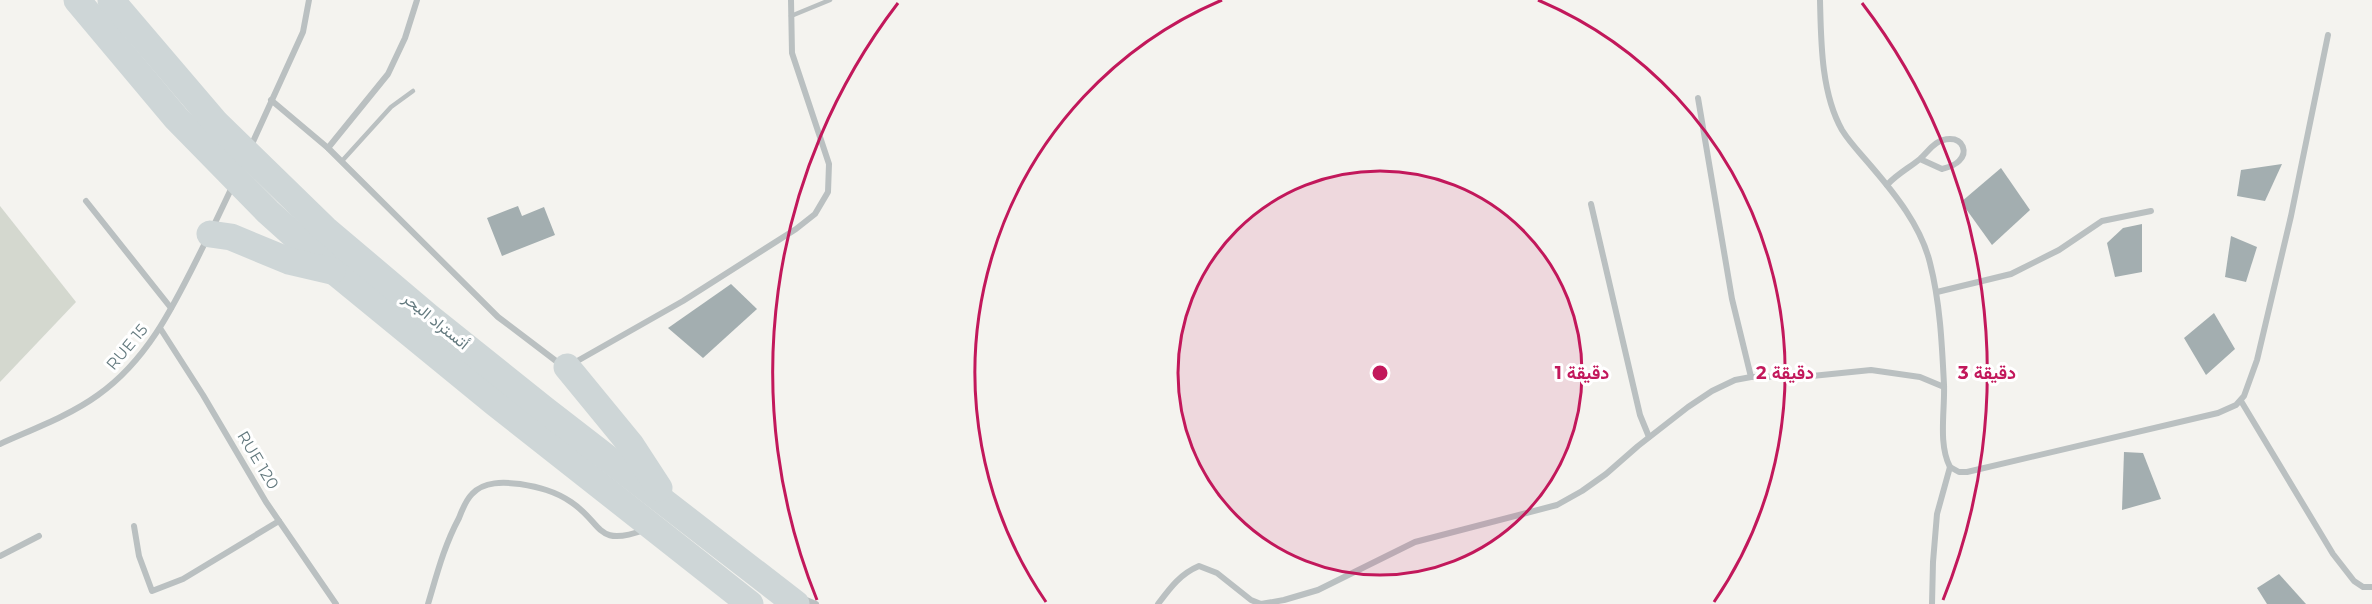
<svg xmlns="http://www.w3.org/2000/svg" width="2372" height="604" font-family="Montserrat,Vazirmatn,sans-serif">
	<style>
		.green { fill: #d4d8cf }
		.building { fill: #a3aeb0 }
		.lines { fill: none; stroke-linecap: round; stroke-linejoin: round }
		.service { stroke: #bac0c1; stroke-width: 4.5 }
		.minor { stroke: #bac0c1; stroke-width: 6 }
		.motorway { stroke: #ced6d7; stroke-width: 27 }
		.ring { fill: none; stroke: #c2185b; stroke-width: 3 }
		.labels { text-anchor: middle; dominant-baseline: central; stroke-width: 6; stroke-linejoin: round; paint-order: stroke }
		.street-label { font-size: 16px; fill: #647a7f; stroke: #fff }
		.centre { fill: #c2185b; stroke: #fff; stroke-width: 3 }
		.ring-label { font-size: 18px; text-anchor: middle; font-weight: bold; fill: #c2185b; stroke: #fff; stroke-width: 6; stroke-linejoin: round; paint-order: stroke }
	</style>
	<rect width="100%" height="100%" fill="#f4f3ef"/>
	<path class="green" d="M0,206l76,96 -76,80z"/>
	<g class="building">
		<path d="M2282,164l-17,37 -28,-5 4,-26z"/>
		<path d="M2001,168l29,42 -38,35 -31,-43z"/>
		<path d="M518,206l4,10 22,-9 11,28 -53,21 -15,-38z"/>
		<path d="M2142,224v48l-27,5 -8,-34 16,-15z"/>
		<path d="M2231,236l26,11 -11,35 -21,-5z"/>
		<path d="M731,284l26,25 -54,49 -35,-30z"/>
		<path d="M2214,313l21,36 -29,26 -22,-37z"/>
		<path d="M2124,452l19,1 18,46 -39,11z"/>
		<path d="M2279,574l27,30h-39l-10,-16z"/>
	</g>
	<g class="lines">
		<g class="service">
			<path d="M791,16l39,-16"/>
			<path d="M342,161l49,-54 22,-16"/>
		</g>
		<g class="minor">
			<path d="M1820,0c1,41 1,93 22,130 8,13 19,24 29,36 24,28 50,60 59,97 10,39 12,81 14,122 1,26 -6,59 6,82l9,5h8l251,-59 18,-8 8,-9 13,-36 34,-144 37,-181"/>
			<path d="M1698,98l34,201 19,78"/>
			<path d="M271,100l57,48 170,169 62,47"/>
			<path d="M251,146l52,-114 6,-32"/>
			<path d="M328,148l60,-74 17,-36 12,-38"/>
			<path d="M1887,185c10,-11 22,-17 33,-26 9,-8 15,-20 30,-20 13,0 18,13 9,22 -5,5 -10,6 -17,8l-22,-10"/>
			<path d="M86,201l85,107"/>
			<path d="M1591,204l49,211 9,22"/>
			<path d="M213,227l20,-42"/>
			<path d="M1937,292l74,-18 48,-24 43,-29 49,-10"/>
			<path d="M160,328l43,67 63,107 70,102"/>
			<path d="M572,364l111,-63 113,-72 19,-15 13,-22 1,-28 -37,-111 -1,-53"/>
			<path d="M2241,401l92,153 21,27 9,6h9"/>
			<path d="M0,444c33,-15 69,-28 98,-49 54,-38 80,-99 109,-156"/>
			<path d="M134,526l5,30 13,35 31,-12 96,-58"/>
			<path d="M0,556l39,-20"/>
			<path d="M804,599l12,5"/>
			<path d="M428,604c9,-30 16,-58 31,-86 3,-8 7,-18 13,-24 12,-13 32,-12 48,-10 18,3 35,7 51,18 32,21 24,46 73,28"/>
			<path d="M1158,604c12,-16 22,-30 41,-38l18,7 34,27 10,4 23,-4 34,-10 97,-48 142,-37 25,-14 24,-17 32,-28 50,-39 24,-16 23,-11 16,-3 61,-1 59,-6 49,7 24,10"/>
			<path d="M1932,604l1,-42 4,-48 13,-47"/>
		</g>
		<g class="motorway">
			<path d="M77,0l99,118 92,94 67,60 160,131 255,201"/>
			<path d="M111,0l105,123 109,106 104,88 115,92 252,195"/>
			<path d="M210,234l21,3 58,24 43,10"/>
			<path d="M567,367l64,78 28,43"/>
		</g>
	</g>
	<circle cx="1380" cy="373" r="202" fill="#c2185b" fill-opacity=".12"/>
	<g class="ring">
		<circle cx="1380" cy="373" r="202"/>
		<path d="M1046 602A405 405 0 0 1 1222 0M1538 0A405 405 0 0 1 1714 602"/>
		<path d="M817 600A607 607 0 0 1 898 3M1862 3A607 607 0 0 1 1943 600"/>
	</g>
	<g class="labels">
		<g class="street-label">
			<text transform="translate(436 321) rotate(39)">أتستراد البحر</text>
			<text transform="translate(127 347) rotate(-50)">RUE 15</text>
			<text transform="translate(258 460) rotate(59)">RUE 120</text>
		</g>
	</g>
	<circle cx="1380" cy="373" r="9" class="centre"/>
	<g class="ring-label">
		<text x="1582" y="379">1 دقيقة</text>
		<text x="1785" y="379">2 دقيقة</text>
		<text x="1987" y="379">3 دقيقة</text>
	</g>
</svg>
